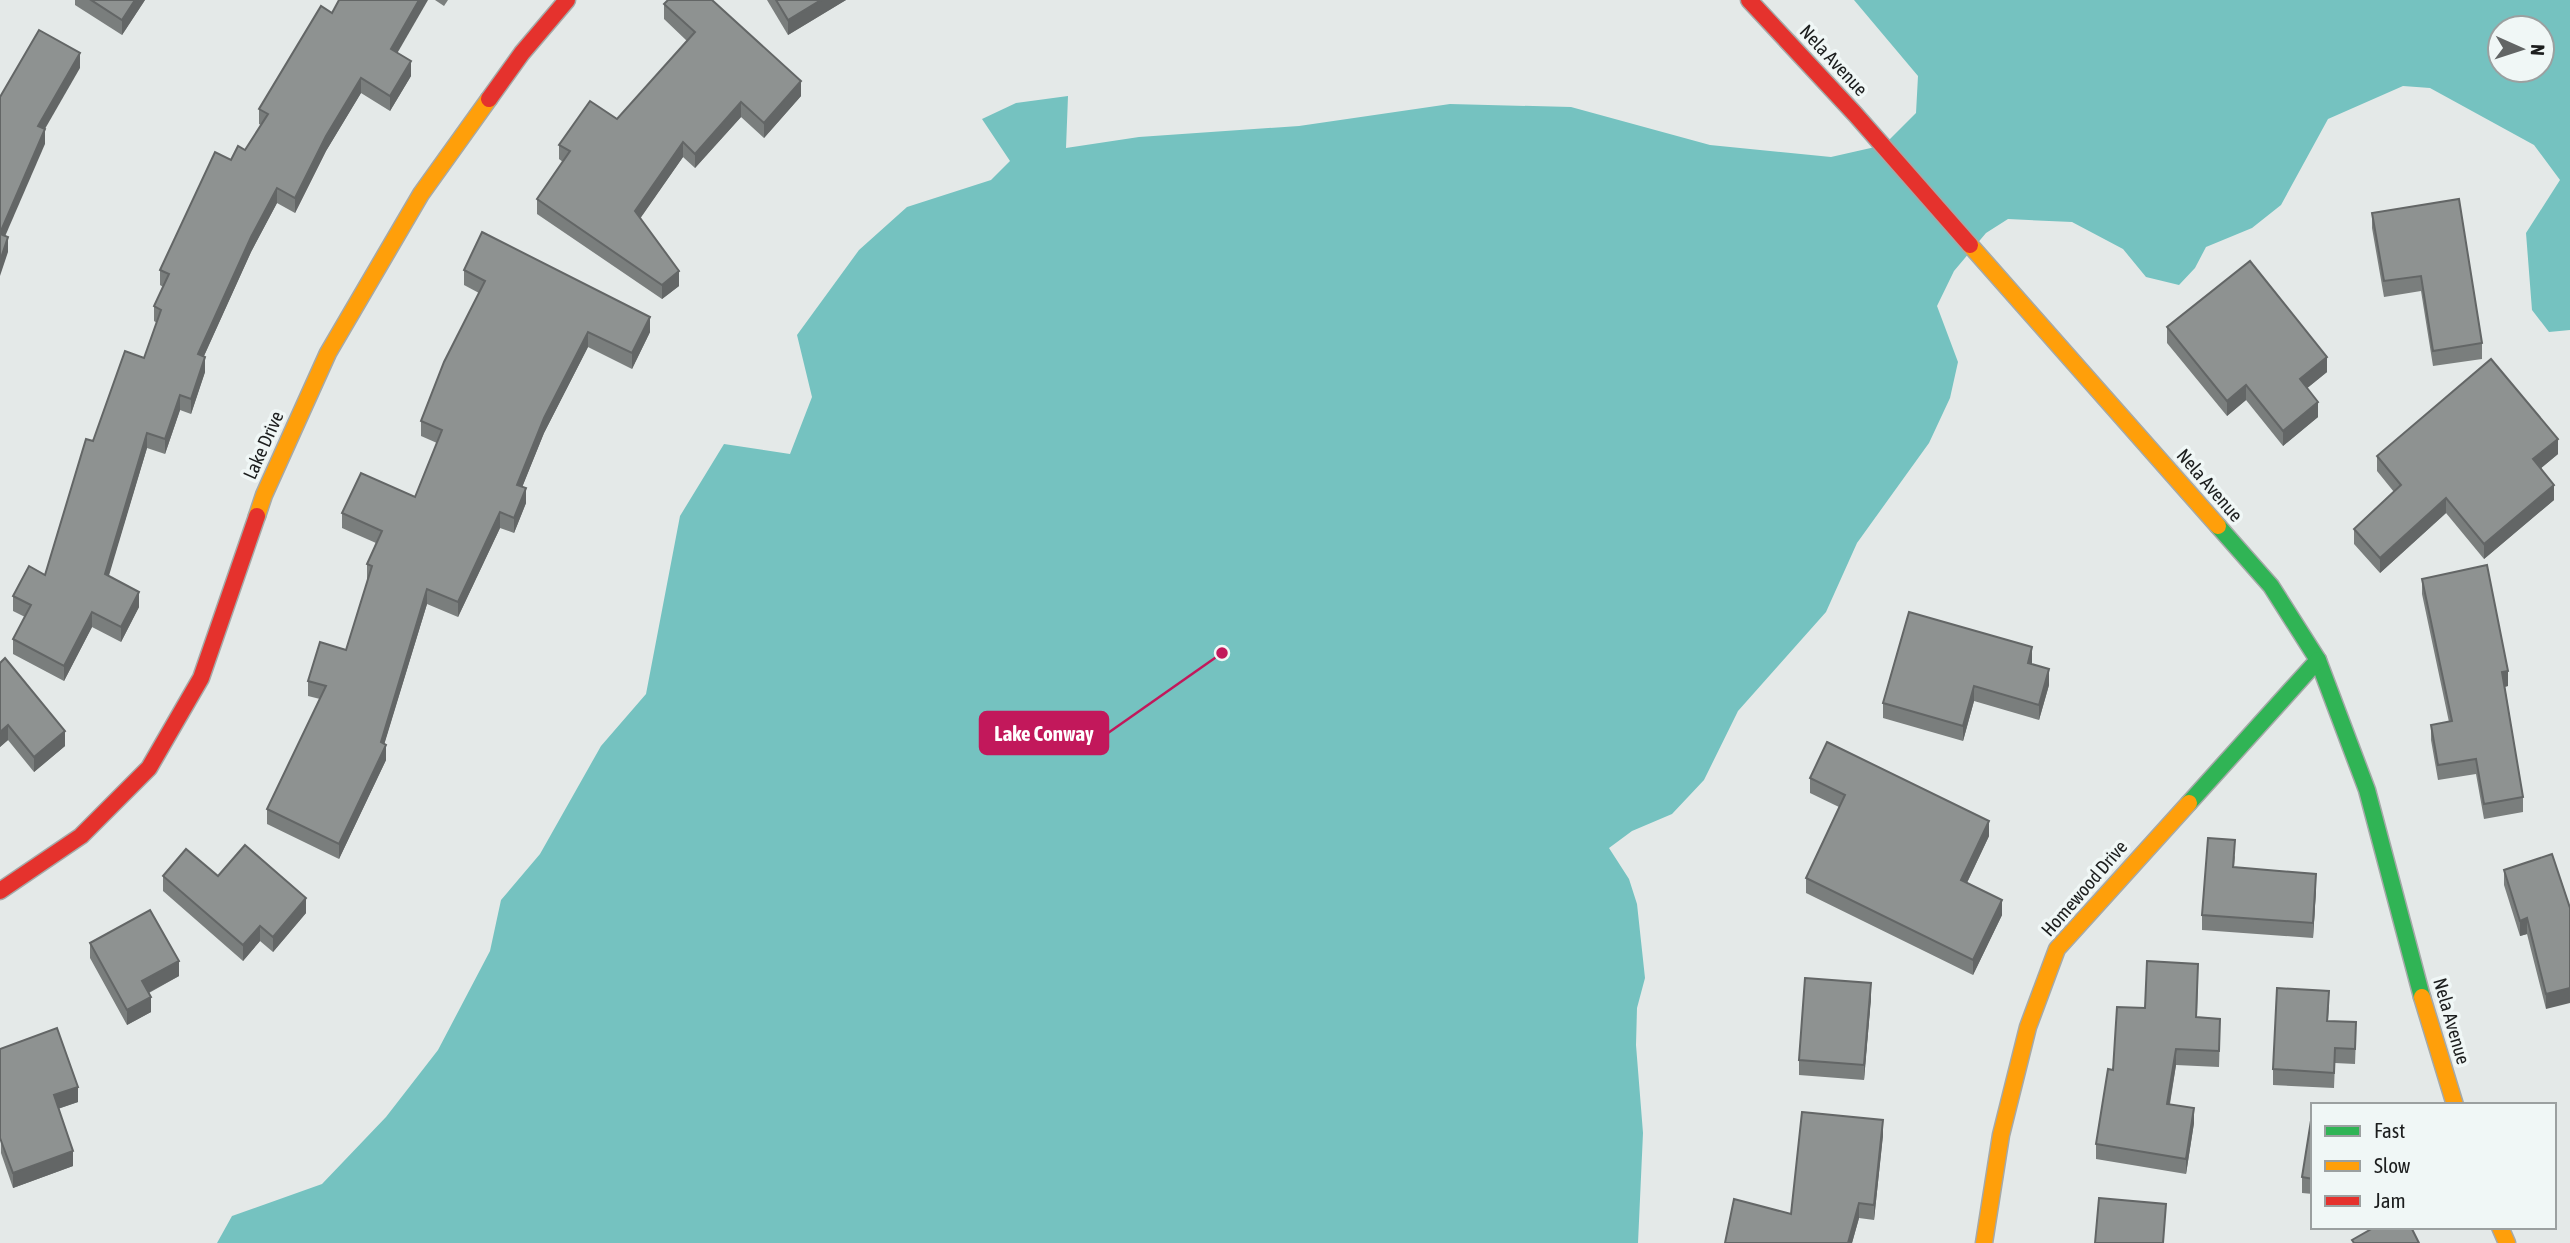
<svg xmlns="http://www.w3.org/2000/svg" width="2570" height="1243" font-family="'Asap Condensed',sans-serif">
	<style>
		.water { fill: #75c2c0; fill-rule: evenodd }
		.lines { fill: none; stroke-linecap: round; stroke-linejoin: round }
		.fast-casing { stroke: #a5a9a8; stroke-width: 19 }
		.slow-casing { stroke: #a5a9a8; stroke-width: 19 }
		.jam-casing { stroke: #a5a9a8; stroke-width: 19 }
		.fast { stroke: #30b455; stroke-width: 16 }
		.slow { stroke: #ff9f0a; stroke-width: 16 }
		.jam { stroke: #e5322d; stroke-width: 16 }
		.wall { fill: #7a7e7d }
		.shaded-wall { fill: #636666 }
		.building { fill: #8e9291; stroke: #636666; stroke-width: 2 }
		.labels { text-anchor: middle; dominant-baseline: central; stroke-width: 7; stroke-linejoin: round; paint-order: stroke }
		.street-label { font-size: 19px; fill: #1c1e1e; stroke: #f0f7f6 }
		.leader { fill: none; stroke: #c2185b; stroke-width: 2.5 }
		.callout-dot { fill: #c2185b; stroke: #f0f7f6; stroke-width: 2.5 }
		.callout { fill: #c2185b; stroke: #c2185b; stroke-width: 2.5 }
		.callout-label { font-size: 21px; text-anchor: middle; font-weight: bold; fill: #fff }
	</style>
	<rect width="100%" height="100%" fill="#e4e9e8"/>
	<path class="water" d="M1854,0h716v330l-21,2 -17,-22 -6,-77 34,-53 -26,-35 -104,-57 -27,-2 -75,33 -47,86 -29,23 -46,19 -11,21 -16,17 -33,-8 -23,-28 -51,-27 -64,-3 -22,14 -32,38 -17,35 21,56 -8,36 -21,45 -72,100 -31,69 -88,99 -34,69 -32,34 -40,17 -23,17 20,31 8,25 8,74 -8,30 -1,37 7,88 -5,110h-1421l15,-27 90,-32 64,-67 52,-67 52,-99 11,-51 39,-46 61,-108 45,-52 34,-178 44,-72 66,10 22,-57 -15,-62 62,-85 48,-43 84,-27 19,-19 -28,-42 34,-16 52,-7 -2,52 73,-11 160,-11 151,-22 121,3 139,38 121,12 53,-12 32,-32 2,-37zM2500,28h42v42h-42z"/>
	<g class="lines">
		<g class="fast-casing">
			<g id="fast">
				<path d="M2218,526l53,60 47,74 49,130 55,207"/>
				<path d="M2189,803l129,-143"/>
			</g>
		</g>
		<g class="slow-casing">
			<g id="slow">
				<path d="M1970,245l248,281"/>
				<path d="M257,516l7,-21 64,-142 93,-159 68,-95"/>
				<path d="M2422,997l33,108"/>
				<path d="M2500,1227l7,16"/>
				<path d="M1984,1243l17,-108 27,-108 29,-78 132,-146"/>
			</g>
		</g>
		<g class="jam-casing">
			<g id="jam">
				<path d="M1749,0l106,114 115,131"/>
				<path d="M489,99l33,-46 45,-53"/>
				<path d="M0,891l81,-55 68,-68 52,-90 56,-162"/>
			</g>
		</g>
		<use href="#fast" class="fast"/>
		<use href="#slow" class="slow"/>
		<use href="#jam" class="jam"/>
	</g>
	<g class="wall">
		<path d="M75,0h70l-23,35 -47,-30z"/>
		<path d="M435,0h13l-4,6z"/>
		<path d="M767,0h79l-58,35z"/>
		<path d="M664,4l137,92 -37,42 -23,-21 -46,51 -12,-11 -43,61 39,68 -17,13 -125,-85v-15l26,-37 -4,-3v-14l58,-26 70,-78 -23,-22z"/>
		<path d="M397,53l14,23 -21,35 -29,-18 -35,58 -31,62 -18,-10 -26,49 -47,104 1,16 -14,42 -11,-4 -15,44 -18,-6 -39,128 31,31 -18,35 -29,-15 -28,54 -51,-27v-15l12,-22 -12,-6v-15l32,-21 48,-134 51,-83 13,-35 -3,-2v-15l9,-19 -3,-2v-15l71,-110 14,-10 16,-25 -2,-1v-15z"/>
		<path d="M2372,213l110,130v16l-49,7 -12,-75 -37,6 -12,-69z"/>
		<path d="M464,270l186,62 -18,37 -44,-22 -44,86 -22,54 4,16 -12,30 -14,-5 -42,89 -31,-13 -43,140 2,16 -47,99 -72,-35v-15l53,-110 -12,-3v-15l38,-31 22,-70 -1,-1v-15l9,-21 -34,-15v-15l73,-16 22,-54 -16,-7v-15l58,-128 -15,-8z"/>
		<path d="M2167,327l160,45 -20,16 11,29 -35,29 -37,-46 -19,16 -60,-73z"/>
		<path d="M2558,454l-17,14 13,32 -70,59 -38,-46 -66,60 -26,-29v-15l40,-37 -17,-21v-15z"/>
		<path d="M2422,579l86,107 -3,1 18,110v15l-39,7 -8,-45 -38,6 -7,-40v-15l18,-3 -27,-128z"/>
		<path d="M0,663l65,83 -31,26 -26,-32 -8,7z"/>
		<path d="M2032,663v2l17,20 -10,35 -65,-19 -11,40 -80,-23v-15z"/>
		<path d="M1810,778l179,58 -22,47 35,32 -29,60 -167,-82v-15l33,-71 -29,-14z"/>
		<path d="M2552,854l-6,155 -19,-75 -7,2 -16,-51v-15z"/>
		<path d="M2235,855l-1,12 82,22 -3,49 -111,-8v-15z"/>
		<path d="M163,876h55l88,37 -33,39 -13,-11 -17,20 -80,-70z"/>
		<path d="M90,943l89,33 -30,17 2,19 -24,13 -37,-67z"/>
		<path d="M2198,979l-1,38 23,17 -1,33 -43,-2 -6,39 24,19 -8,51 -90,-15v-15l17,-74 32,-62z"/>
		<path d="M1871,998l-7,82 -65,-5v-15z"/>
		<path d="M2329,1006l-1,15 28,16 -1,27 -20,-1 -1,25 -61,-3v-16z"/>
		<path d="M0,1049l78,53 -20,7 15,57 -60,22 -12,-35z"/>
		<path d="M2313,1108v86l-11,-1v-16z"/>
		<path d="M1883,1135l-9,85 -15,-2 -7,25h-127l66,-29z"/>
	</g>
	<g class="shaded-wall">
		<path d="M135,0h10l-23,35v-15z"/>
		<path d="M419,0h9l-37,64v-15z"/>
		<path d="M821,0h25l-58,35v-15z"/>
		<path d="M80,53v15l-42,73v-15z"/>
		<path d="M411,61v15l-21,35v-15z"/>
		<path d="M361,78v15l-35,58 -31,62v-15l31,-62z"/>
		<path d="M801,81v15l-37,42v-15z"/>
		<path d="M741,102v15l-46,51v-14z"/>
		<path d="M45,129v15l-45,104v-15z"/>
		<path d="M683,142v15l-48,69v-15z"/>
		<path d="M277,188v15l-26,49 -53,117v-15l53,-117z"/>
		<path d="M8,237v15l-8,24v-15z"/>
		<path d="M679,271v15l-17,13v-14z"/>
		<path d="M650,317v15l-18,37v-16z"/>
		<path d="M588,332v15l-44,86 -27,67v-15l27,-67z"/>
		<path d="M205,357v15l-14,42v-15z"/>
		<path d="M2327,357v15l-27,22v-15z"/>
		<path d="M2246,385v15l-19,16v-15z"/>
		<path d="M180,395v15l-15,44v-15z"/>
		<path d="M2318,402v15l-35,29v-15z"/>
		<path d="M147,433v15l-42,141v-15z"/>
		<path d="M2558,439v15l-25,21v-16z"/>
		<path d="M2554,485v15l-70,59v-15z"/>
		<path d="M526,488v15l-12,30v-15z"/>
		<path d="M2446,498v15l-66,60v-15z"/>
		<path d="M500,512v16l-42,89v-15z"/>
		<path d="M427,589v15l-46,151 5,-10v15l-47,99v-15l42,-102z"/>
		<path d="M139,592v15l-18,35v-15z"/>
		<path d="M92,612v15l-28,54v-15z"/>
		<path d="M2032,647v16l-4,15v-15z"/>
		<path d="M2049,669v16l-10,35v-15z"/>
		<path d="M2508,671v15l-6,1v-15z"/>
		<path d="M1974,686v15l-11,40v-15z"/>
		<path d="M8,725v15l-8,7v-15z"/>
		<path d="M65,731v15l-31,26v-15z"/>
		<path d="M1989,821v15l-28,59v-15z"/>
		<path d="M2316,874v15l-3,49v-15z"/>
		<path d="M306,898v15l-33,39v-15z"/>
		<path d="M2002,900v15l-29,60v-15z"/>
		<path d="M2527,918v16l-7,2v-15z"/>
		<path d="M260,926v15l-17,20v-16z"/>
		<path d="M179,961v15l-37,20v-15z"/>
		<path d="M1871,983v15l-7,82v-15z"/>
		<path d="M2570,988v15l-24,6v-15z"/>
		<path d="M151,997v15l-24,13v-15z"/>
		<path d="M2176,1049v16l-9,54v-15z"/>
		<path d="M78,1087v15l-24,8v-15z"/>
		<path d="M2194,1108v15l-8,51v-15z"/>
		<path d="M1883,1120v15l-9,85v-15z"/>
		<path d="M73,1151v15l-60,22v-15z"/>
		<path d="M1859,1203v15l-7,25h-4z"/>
	</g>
	<g class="building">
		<path d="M91,0h44l-13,20z"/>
		<path d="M339,0h80l-28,49 20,12 -21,35 -29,-18 -35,58 -31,62 -18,-10 -26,49 -53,117 7,3 -14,42 -11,-4 -15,44 -18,-6 -42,141 34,18 -18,35 -29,-15 -28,54 -51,-27 18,-34 -18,-9 16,-30 16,9 41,-136 7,2 32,-90 19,7 17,-48 -7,-4 15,-32 -9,-4 55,-118 16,8 7,-14 7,4 23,-36 -9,-5 62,-103 11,7z"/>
		<path d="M668,0h44l89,81 -37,42 -23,-21 -46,52 -12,-12 -48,69 44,60 -17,14 -125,-86 33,-48 -11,-6 31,-44 27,18 78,-87 -31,-28z"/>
		<path d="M776,0h45l-33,20z"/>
		<path d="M39,30l41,23 -42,73 7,3 -45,104v-136z"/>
		<path d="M2459,199l23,144 -49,8 -12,-75 -37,5 -12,-68z"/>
		<path d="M482,232l168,85 -18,36 -44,-21 -44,86 -27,67 9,3 -12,30 -14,-6 -42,90 -31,-13 -46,153 5,3 -47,99 -72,-35 59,-123 -18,-5 12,-39 26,8 26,-84 -5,-2 15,-33 -40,-18 19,-40 54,24 27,-67 -21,-9 23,-59 41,-81 -21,-11z"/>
		<path d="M0,234l8,3 -8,24z"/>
		<path d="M2250,261l77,96 -27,22 18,23 -35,29 -37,-46 -19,16 -60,-74z"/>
		<path d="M2491,359l67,80 -25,20 21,26 -70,59 -38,-46 -66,60 -26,-29 47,-44 -24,-29z"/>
		<path d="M2487,565l21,106 -6,1 21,125 -39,7 -8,-45 -38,6 -7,-40 21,-4 -30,-142z"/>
		<path d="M1909,612l123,35 -4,16 21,6 -10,36 -65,-19 -11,40 -80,-23z"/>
		<path d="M5,658l60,73 -31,26 -26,-32 -8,7v-69z"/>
		<path d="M1827,742l162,79 -28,59 41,20 -29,60 -167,-82 39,-83 -35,-17z"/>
		<path d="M2208,838l27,2 -2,27 83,7 -3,49 -111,-8z"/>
		<path d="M245,845l61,53 -33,39 -13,-11 -17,19 -80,-69 23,-27 32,27z"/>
		<path d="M2552,854l18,54v80l-24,6 -19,-76 -7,3 -16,-51z"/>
		<path d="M150,910l29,51 -37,20 9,16 -24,13 -37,-67z"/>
		<path d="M2147,961l51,3 -2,53 24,2 -1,32 -43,-2 -9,55 27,4 -8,51 -90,-15 12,-75 5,1 4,-63 28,1z"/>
		<path d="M1805,978l66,5 -7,82 -65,-5z"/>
		<path d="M2277,988l52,3 -2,30 29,1 -1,27 -20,-1 -1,25 -61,-4z"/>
		<path d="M57,1028l21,59 -24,8 19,56 -60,22 -13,-35v-89z"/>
		<path d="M2314,1103l15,2h-16z"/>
		<path d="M2313,1108v71l-11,-2z"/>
		<path d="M1802,1112l81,8 -9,85 -15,-2 -11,40h-123l9,-44 57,15z"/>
		<path d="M2099,1198l67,6 -3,39h-68z"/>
		<path d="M2375,1227h36l8,16h-65l-2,-3z"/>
	</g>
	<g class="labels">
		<g class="street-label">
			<text transform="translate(1834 60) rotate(47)">Nela Avenue</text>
			<text transform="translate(263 445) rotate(-66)">Lake Drive</text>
			<text transform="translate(2210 485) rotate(49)">Nela Avenue</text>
			<text transform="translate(2084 888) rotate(-49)">Homewood Drive</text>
			<text transform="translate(2452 1021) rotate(74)">Nela Avenue</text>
		</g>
	</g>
	<path class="leader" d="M1222 653L1108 733"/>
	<circle class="callout-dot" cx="1222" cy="653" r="7"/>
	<rect class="callout" x="980" y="712" width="128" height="42" rx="7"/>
	<g class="callout-label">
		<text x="1044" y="741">Lake Conway</text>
	</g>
	<rect x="2311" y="1103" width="245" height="126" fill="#f0f7f6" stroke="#9ba0a0" stroke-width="2"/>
	<rect x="2325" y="1126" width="35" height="10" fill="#30b455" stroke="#9ba0a0" stroke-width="2"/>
	<text x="2374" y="1138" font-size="21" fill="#1c1e1e">Fast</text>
	<rect x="2325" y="1161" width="35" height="10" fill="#ff9f0a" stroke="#9ba0a0" stroke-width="2"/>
	<text x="2374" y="1173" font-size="21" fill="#1c1e1e">Slow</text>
	<rect x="2325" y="1196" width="35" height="10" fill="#e5322d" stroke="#9ba0a0" stroke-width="2"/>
	<text x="2374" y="1208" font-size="21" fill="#1c1e1e">Jam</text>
	<g transform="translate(2521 49) rotate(93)"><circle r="33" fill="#f0f7f6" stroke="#9ba0a0" stroke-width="2"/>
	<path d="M0-5L12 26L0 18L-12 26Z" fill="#626565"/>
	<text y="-10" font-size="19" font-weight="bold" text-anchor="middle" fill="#1c1e1e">N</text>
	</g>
</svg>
